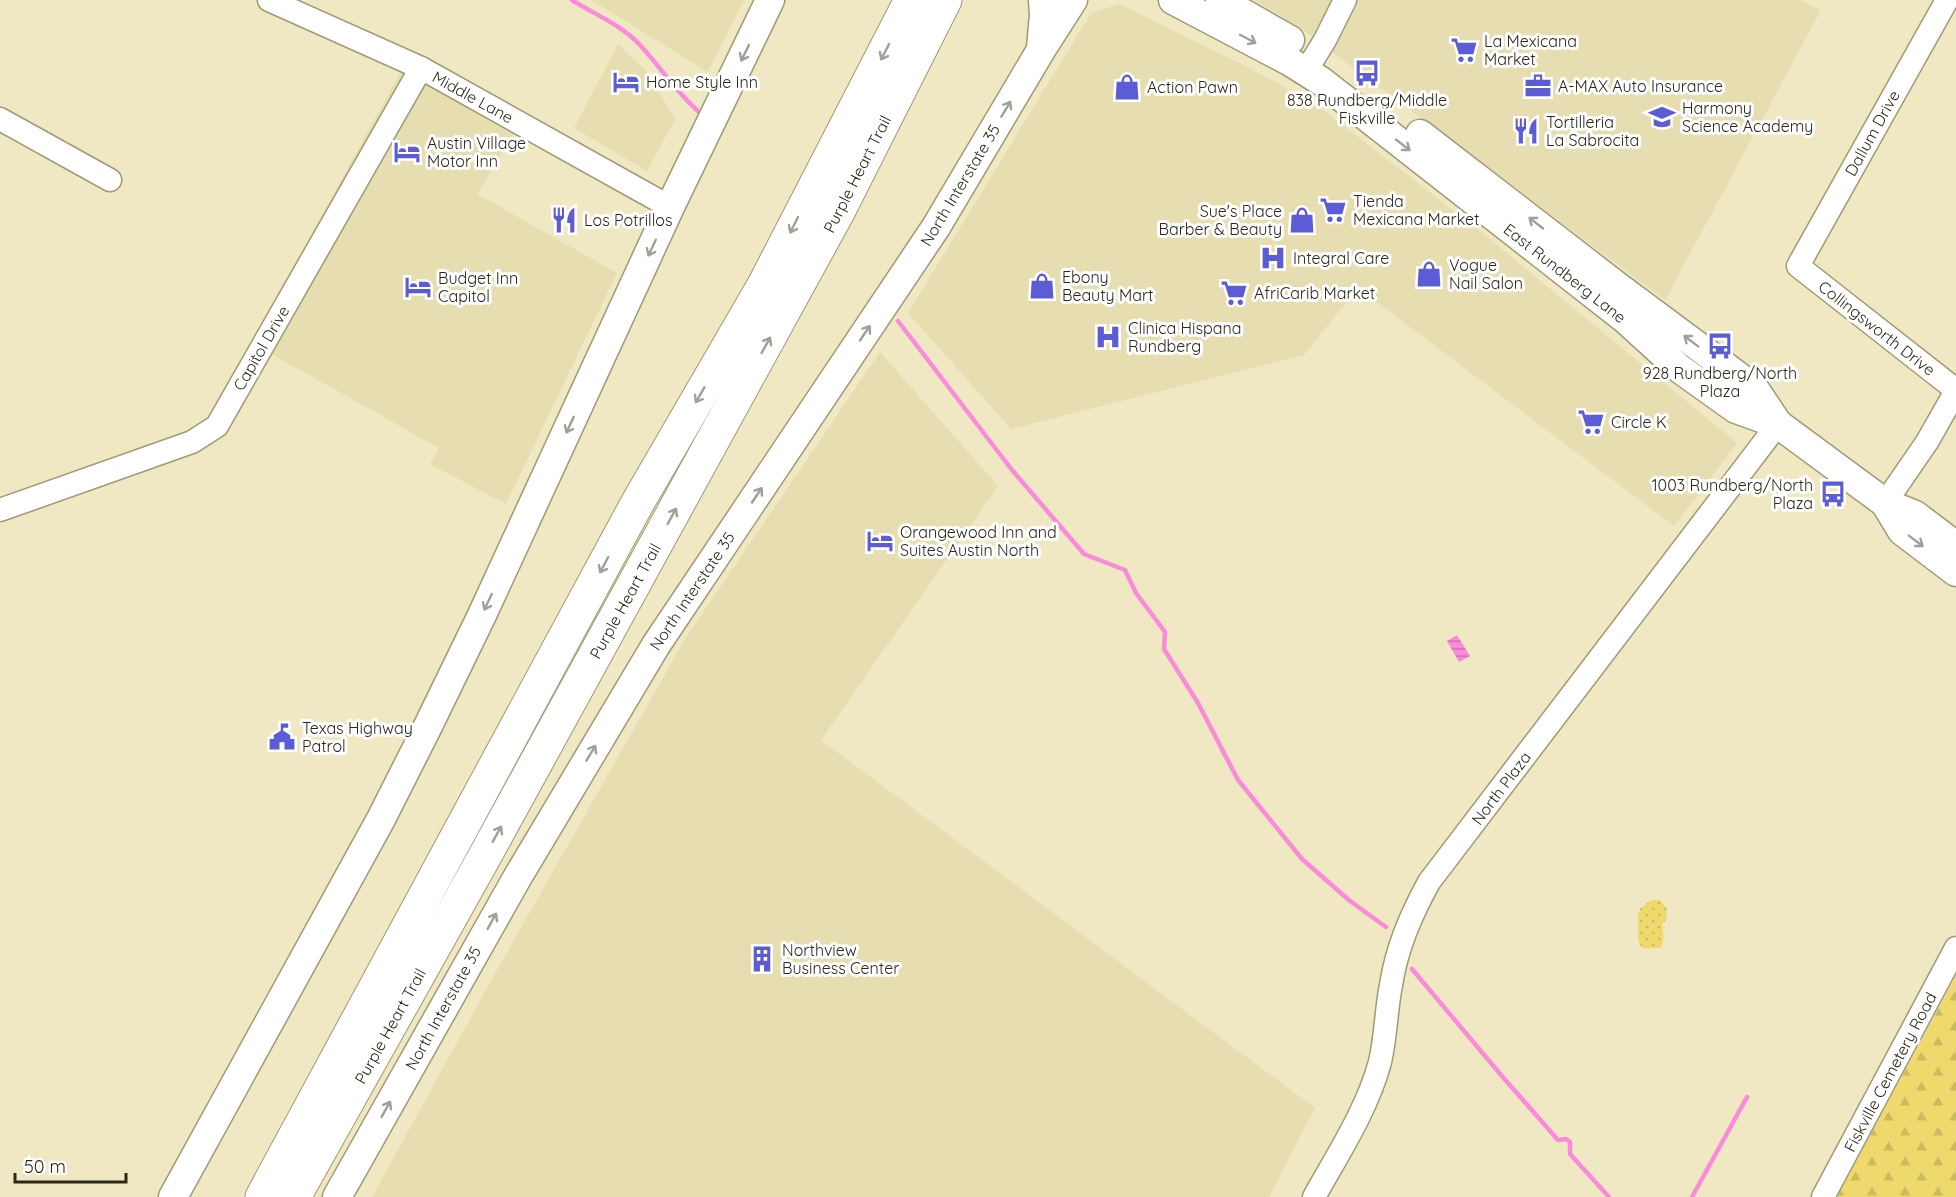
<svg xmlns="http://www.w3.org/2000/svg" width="1956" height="1197" font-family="Quicksand,sans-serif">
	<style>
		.built { fill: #e6ddb0 }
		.green { fill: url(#green-dots) }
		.forest { fill: url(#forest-firs) }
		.water { fill: url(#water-rules) }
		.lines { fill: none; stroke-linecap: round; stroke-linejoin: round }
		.stream { stroke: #fa8bdb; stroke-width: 4.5 }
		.minor-casing { stroke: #a09975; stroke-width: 25 }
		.major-casing { stroke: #a09975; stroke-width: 31 }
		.highway-casing { stroke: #a09975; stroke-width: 35 }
		.minor { stroke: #fff; stroke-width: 22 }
		.major { stroke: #fff; stroke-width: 28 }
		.highway { stroke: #fff; stroke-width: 33 }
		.oneway { stroke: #a09f98 }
		.labels { text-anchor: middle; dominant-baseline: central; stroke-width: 6; stroke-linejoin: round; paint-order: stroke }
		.poi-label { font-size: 16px; fill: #2c291b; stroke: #fff; text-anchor: start }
		.street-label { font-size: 16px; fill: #2c291b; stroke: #fff }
	</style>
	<defs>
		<pattern id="green-dots" width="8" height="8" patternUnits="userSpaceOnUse" patternTransform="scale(1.5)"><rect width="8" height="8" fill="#efd96c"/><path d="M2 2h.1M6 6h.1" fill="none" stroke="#cdba5d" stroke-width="1.8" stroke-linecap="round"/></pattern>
		<pattern id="forest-firs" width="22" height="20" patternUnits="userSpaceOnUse" patternTransform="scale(1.5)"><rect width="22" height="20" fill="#efd96c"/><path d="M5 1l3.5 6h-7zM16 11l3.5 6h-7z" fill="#cdba5d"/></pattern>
		<pattern id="water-rules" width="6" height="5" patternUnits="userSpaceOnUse" patternTransform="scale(1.5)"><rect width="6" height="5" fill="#fa8bdb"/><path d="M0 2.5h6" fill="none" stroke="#cb72b1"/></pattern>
	</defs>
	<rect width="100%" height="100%" fill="#efe8c2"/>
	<g class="built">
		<path d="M591,0h153l-36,72z"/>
		<path d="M1254,0h547l20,10 -156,290 -366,-273z"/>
		<path d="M1120,4l132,65 70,40 163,126 252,208 -63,83 -316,-238 -54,67 -293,74 -103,-116 183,-300z"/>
		<path d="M618,44l28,27 29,48 -28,52 -73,-43z"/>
		<path d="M401,71l115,59 -39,64 140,79 -111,231 -76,-40 9,-16 -187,-105z"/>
		<path d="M880,352l118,134 -177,254 494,368 -46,89h-897l120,-218 193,-340z"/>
	</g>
	<path class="green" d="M1651,900h9l7,9 -1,10 -4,6c1,9 3,15 -1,23h-19l-4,-8v-25l2,-6z"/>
	<path class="forest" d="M1956,976v221h-119z"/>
	<path class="water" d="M1457,635l13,21 -11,6 -12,-21z"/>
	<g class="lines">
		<g class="stream">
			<path d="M572,0c22,14 49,25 67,44 21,22 36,47 59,67"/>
			<path d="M898,321l114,149 72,84 41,16 11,23 29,39 -1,17 34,54 40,77 64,79 48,42 36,26"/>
			<path d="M1412,969l89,106 57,65 8,-1 4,3v12l39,43"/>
			<path d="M1692,1197l55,-100"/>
		</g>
		<g class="minor-casing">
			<g id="minor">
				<path d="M269,0l152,68 249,139"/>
				<path d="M1947,0l-149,266 158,124"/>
				<path d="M1306,71l19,-31 20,-40"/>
				<path d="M0,119l110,61"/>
				<path d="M1885,503l42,-61 29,-51"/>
				<path d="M0,510l192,-68 25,-16 204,-358"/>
				<path d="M1314,1197c24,-43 53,-87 66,-135 6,-26 6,-52 11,-77 6,-38 20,-70 38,-103l349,-458"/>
				<path d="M1823,1197l133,-249"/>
			</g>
		</g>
		<g class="major-casing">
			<g id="major">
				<path d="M1173,0l116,61 32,20 304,238 55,50 56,40 42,15 107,79 30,12 41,31"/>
				<path d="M1220,0l70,40"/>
				<path d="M1041,48l3,-33 -1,-15"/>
				<path d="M1420,134l197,152 137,102 24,36"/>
				<path d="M1885,503l17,28 54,41"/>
				<path d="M173,1197l208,-378 47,-93 54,-111 188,-408 100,-207"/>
				<path d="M337,1197l180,-319 139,-233 280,-418 105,-177 32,-50"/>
			</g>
		</g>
		<g class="highway-casing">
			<g id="highway">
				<path d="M262,1197l376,-695 126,-217 147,-285"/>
				<path d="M294,1197l187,-334 357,-651 107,-212"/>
			</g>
		</g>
		<use href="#minor" class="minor"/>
		<use href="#major" class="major"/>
		<use href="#highway" class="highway"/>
	</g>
	<defs><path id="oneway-shaft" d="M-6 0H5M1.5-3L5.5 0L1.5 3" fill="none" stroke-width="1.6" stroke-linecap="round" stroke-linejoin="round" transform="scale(1.5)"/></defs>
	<g class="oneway">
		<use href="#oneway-shaft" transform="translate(1248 39) rotate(28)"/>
		<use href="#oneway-shaft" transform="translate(885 52) rotate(117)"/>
		<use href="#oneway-shaft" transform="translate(745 53) rotate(116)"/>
		<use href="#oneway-shaft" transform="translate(1006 109) rotate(-59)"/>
		<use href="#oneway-shaft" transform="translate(1403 145) rotate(38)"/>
		<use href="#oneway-shaft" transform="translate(1536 223) rotate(-142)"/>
		<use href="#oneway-shaft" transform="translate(794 225) rotate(117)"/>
		<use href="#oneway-shaft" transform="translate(652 248) rotate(115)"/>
		<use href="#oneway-shaft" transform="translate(865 333) rotate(-56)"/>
		<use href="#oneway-shaft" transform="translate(1691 341) rotate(-143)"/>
		<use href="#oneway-shaft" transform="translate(766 345) rotate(-61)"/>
		<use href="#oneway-shaft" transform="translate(700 395) rotate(120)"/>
		<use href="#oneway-shaft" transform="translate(570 425) rotate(115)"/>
		<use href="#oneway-shaft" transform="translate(757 495) rotate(-56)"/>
		<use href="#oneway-shaft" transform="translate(672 516) rotate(-61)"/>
		<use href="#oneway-shaft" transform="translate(1916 541) rotate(37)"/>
		<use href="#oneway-shaft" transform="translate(604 565) rotate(118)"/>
		<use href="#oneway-shaft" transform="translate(488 602) rotate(115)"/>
		<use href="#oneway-shaft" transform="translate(591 753) rotate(-59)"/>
		<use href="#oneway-shaft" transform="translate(497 834) rotate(-61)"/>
		<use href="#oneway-shaft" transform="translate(492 921) rotate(-61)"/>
		<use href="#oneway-shaft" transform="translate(386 1109) rotate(-61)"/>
	</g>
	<defs>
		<g id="supermarket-bare" transform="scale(2.07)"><path d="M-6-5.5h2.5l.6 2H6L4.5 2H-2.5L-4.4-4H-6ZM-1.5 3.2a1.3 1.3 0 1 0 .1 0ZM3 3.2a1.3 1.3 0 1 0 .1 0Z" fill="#5c5dd5" stroke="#fff" stroke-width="2.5" paint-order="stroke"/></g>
		<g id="bus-bare" transform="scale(2.07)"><path d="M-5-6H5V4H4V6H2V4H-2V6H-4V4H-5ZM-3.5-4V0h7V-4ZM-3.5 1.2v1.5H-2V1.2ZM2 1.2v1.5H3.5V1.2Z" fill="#5c5dd5" stroke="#fff" stroke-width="2.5" paint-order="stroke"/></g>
		<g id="hotel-bare" transform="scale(2.07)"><path d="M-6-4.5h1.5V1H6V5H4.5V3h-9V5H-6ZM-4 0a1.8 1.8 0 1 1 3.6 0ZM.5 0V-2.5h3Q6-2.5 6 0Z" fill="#5c5dd5" stroke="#fff" stroke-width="2.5" paint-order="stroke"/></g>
		<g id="office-bare" transform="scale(2.07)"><path d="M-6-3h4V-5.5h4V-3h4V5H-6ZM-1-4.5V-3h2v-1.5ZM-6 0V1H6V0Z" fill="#5c5dd5" stroke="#fff" stroke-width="2.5" paint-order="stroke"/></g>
		<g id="shop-bare" transform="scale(2.07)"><path d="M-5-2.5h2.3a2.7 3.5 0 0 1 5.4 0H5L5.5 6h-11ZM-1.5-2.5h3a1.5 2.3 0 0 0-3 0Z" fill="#5c5dd5" stroke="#fff" stroke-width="2.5" paint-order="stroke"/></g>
		<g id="school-bare" transform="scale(2.07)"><path d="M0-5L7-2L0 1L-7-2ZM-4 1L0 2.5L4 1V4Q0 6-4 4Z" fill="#5c5dd5" stroke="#fff" stroke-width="2.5" paint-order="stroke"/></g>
		<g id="restaurant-bare" transform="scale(2.07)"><path d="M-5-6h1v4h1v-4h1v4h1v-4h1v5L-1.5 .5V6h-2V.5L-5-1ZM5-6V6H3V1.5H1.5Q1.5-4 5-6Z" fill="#5c5dd5" stroke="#fff" stroke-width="2.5" paint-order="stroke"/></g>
		<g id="hospital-bare" transform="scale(2.07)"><path d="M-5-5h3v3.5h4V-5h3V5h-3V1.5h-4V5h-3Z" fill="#5c5dd5" stroke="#fff" stroke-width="2.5" paint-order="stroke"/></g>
		<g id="civic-bare" transform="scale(2.07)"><path d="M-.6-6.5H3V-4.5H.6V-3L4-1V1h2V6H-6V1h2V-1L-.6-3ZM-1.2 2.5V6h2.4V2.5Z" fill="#5c5dd5" stroke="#fff" stroke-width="2.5" paint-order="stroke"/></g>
		<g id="building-bare" transform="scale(2.07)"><path d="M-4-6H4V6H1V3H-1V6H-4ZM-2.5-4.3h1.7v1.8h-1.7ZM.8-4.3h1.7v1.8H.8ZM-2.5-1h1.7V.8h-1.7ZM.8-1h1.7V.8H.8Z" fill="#5c5dd5" stroke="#fff" stroke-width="2.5" paint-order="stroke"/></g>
	</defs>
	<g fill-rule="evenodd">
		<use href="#supermarket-bare" x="1464" y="50"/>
		<use href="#bus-bare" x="1367" y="73"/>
		<use href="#hotel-bare" x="626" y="82"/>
		<use href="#office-bare" x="1538" y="86"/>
		<use href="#shop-bare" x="1127" y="87"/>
		<use href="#school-bare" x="1662" y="117"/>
		<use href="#restaurant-bare" x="1526" y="131"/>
		<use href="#hotel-bare" x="407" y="152"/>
		<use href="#supermarket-bare" x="1333" y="210"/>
		<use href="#restaurant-bare" x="564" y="220"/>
		<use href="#shop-bare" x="1302" y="220"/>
		<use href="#hospital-bare" x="1273" y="258"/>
		<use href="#shop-bare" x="1429" y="274"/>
		<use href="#shop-bare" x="1042" y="286"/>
		<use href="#hotel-bare" x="418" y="287"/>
		<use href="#supermarket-bare" x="1234" y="293"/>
		<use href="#hospital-bare" x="1108" y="337"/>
		<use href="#bus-bare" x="1720" y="346"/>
		<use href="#supermarket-bare" x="1591" y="422"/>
		<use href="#bus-bare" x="1833" y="494"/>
		<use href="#hotel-bare" x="880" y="541"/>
		<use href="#civic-bare" x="282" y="737"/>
		<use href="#building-bare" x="762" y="959"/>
	</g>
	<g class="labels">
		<g class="poi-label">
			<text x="1484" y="41">La Mexicana<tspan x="1484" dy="18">Market</tspan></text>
			<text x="646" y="82">Home Style Inn</text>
			<text x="1558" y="86">A-MAX Auto Insurance</text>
			<text x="1147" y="87">Action Pawn</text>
			<text x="1367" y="100" text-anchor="middle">838 Rundberg/Middle<tspan x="1367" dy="18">Fiskville</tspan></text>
			<text x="1682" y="108">Harmony<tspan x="1682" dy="18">Science Academy</tspan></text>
			<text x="1546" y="122">Tortilleria<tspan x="1546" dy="18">La Sabrocita</tspan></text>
			<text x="427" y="143">Austin Village<tspan x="427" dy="18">Motor Inn</tspan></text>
			<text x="1353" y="201">Tienda<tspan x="1353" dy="18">Mexicana Market</tspan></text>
			<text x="1282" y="211" text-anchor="end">Sue's Place<tspan x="1282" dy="18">Barber &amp; Beauty</tspan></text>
			<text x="584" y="220">Los Potrillos</text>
			<text x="1293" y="258">Integral Care</text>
			<text x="1449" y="265">Vogue<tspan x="1449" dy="18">Nail Salon</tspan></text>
			<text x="1062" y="277">Ebony<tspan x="1062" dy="18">Beauty Mart</tspan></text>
			<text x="438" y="278">Budget Inn<tspan x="438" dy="18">Capitol</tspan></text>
			<text x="1254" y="293">AfriCarib Market</text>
			<text x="1128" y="328">Clinica Hispana<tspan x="1128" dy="18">Rundberg</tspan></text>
			<text x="1720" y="373" text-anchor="middle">928 Rundberg/North<tspan x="1720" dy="18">Plaza</tspan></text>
			<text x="1611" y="422">Circle K</text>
			<text x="1813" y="485" text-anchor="end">1003 Rundberg/North<tspan x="1813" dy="18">Plaza</tspan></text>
			<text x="900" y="532">Orangewood Inn and<tspan x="900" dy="18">Suites Austin North</tspan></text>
			<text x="302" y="728">Texas Highway<tspan x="302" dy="18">Patrol</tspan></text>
			<text x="782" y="950">Northview<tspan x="782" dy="18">Business Center</tspan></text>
		</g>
		<g class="street-label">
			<text transform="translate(473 97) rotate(29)">Middle Lane</text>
			<text transform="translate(1872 133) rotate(-61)">Dallum Drive</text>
			<text transform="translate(857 174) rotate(-63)">Purple Heart Trail</text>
			<text transform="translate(960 185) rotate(-59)">North Interstate 35</text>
			<text transform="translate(1565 273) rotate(38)">East Rundberg Lane</text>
			<text transform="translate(1877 328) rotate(38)">Collingsworth Drive</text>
			<text transform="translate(261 348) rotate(-60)">Capitol Drive</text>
			<text transform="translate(692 591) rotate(-56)">North Interstate 35</text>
			<text transform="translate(625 601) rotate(-61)">Purple Heart Trail</text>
			<text transform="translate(1501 788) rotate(-53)">North Plaza</text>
			<text transform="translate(443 1008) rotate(-61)">North Interstate 35</text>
			<text transform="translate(390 1026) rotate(-61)">Purple Heart Trail</text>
			<text transform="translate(1890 1072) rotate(-62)">Fiskville Cemetery Road</text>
		</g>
	</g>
	<path d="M15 1173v9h111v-9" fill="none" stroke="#2c291b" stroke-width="3"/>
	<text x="24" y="1173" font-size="18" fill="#2c291b" stroke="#ffffff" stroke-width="4.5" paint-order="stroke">50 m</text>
</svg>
